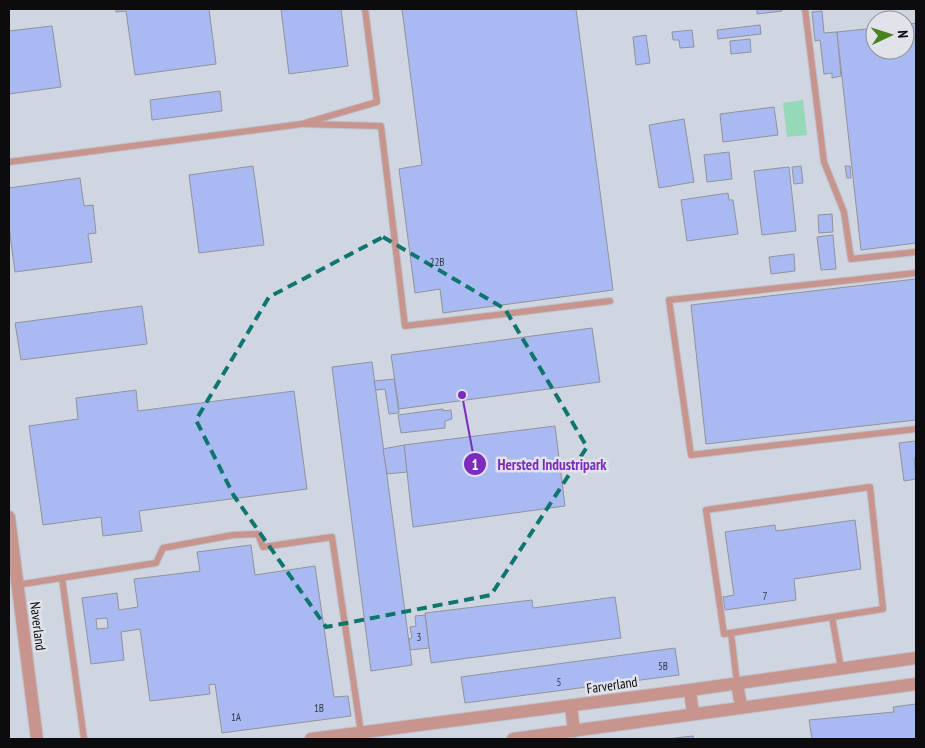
<svg xmlns="http://www.w3.org/2000/svg" width="925" height="748" font-family="'PT Sans Narrow',sans-serif">
	<style>
		.built { fill: #d0d5e2; fill-rule: evenodd }
		.green { fill: #95d9b8 }
		.building { fill: #a9baf3; stroke: #919399; fill-rule: evenodd }
		.lines { fill: none; stroke-linecap: round; stroke-linejoin: round }
		.service-casing { stroke: #bfc1c7; stroke-width: 8 }
		.minor-casing { stroke: #bfc1c7; stroke-width: 14 }
		.service { stroke: #c8948e; stroke-width: 6 }
		.minor { stroke: #c8948e; stroke-width: 12 }
		.marked { fill: none; stroke: #0f766e; stroke-width: 4; stroke-dasharray: 10 6; stroke-linejoin: round }
		.labels { text-anchor: middle; dominant-baseline: central; stroke-width: 5; stroke-linejoin: round; paint-order: stroke }
		.number-label { font-size: 11px; fill: #333848 }
		.street-label { font-size: 14px; fill: #0c0c0f; stroke: #e1e3ea }
		.leader { fill: none; stroke: #7b2cbf; stroke-width: 2 }
		.callout-dot { fill: #7b2cbf; stroke: #e1e3ea; stroke-width: 2 }
		.mark-label { font-size: 15px; text-anchor: middle; font-weight: bold; fill: #fff }
		.callout-label { font-size: 15px; text-anchor: middle; font-weight: bold; fill: #7b2cbf; stroke: #e1e3ea; stroke-width: 5; stroke-linejoin: round; paint-order: stroke }
	</style>
	<rect width="100%" height="100%" fill="#e1e3ea"/>
	<path class="built" d="M9,9h907v730h-907zM875,20h30v30h-30z"/>
	<path class="green" d="M803,100l4,35 -20,2 -4,-34z"/>
	<g class="building">
		<path d="M116,9h93l7,55 -81,11 -9,-64 -10,1z"/>
		<path d="M281,9h60l7,57 -59,8z"/>
		<path d="M402,9h174l37,281 -170,23 -3,-24 -25,4 -16,-124 23,-4z"/>
		<path d="M757,9h25v2l-25,3z"/>
		<path d="M822,11l2,22 13,-1 4,44 -9,2v-5l-8,1 -4,-34 -5,1 -3,-29z"/>
		<path d="M916,23v220l-55,7 -24,-218 38,-4v22h30v-25z"/>
		<path d="M760,25l1,9 -43,5 -1,-9z"/>
		<path d="M52,26l9,61 -52,7v-63z"/>
		<path d="M692,30l2,17 -14,1 -1,-8h-6l-1,-8z"/>
		<path d="M646,35l4,28 -14,2 -3,-28z"/>
		<path d="M750,39l1,13 -20,2 -1,-13z"/>
		<path d="M220,91l2,20 -70,9 -2,-20z"/>
		<path d="M774,107l4,28 -55,7 -3,-28z"/>
		<path d="M684,119l10,63 -35,6 -10,-63z"/>
		<path d="M729,152l3,27 -25,3 -3,-27z"/>
		<path d="M253,166l11,79 -65,8 -10,-78z"/>
		<path d="M801,166l2,17 -9,1 -2,-17z"/>
		<path d="M845,166h5l1,12h-4z"/>
		<path d="M789,167l7,64 -34,4 -8,-64z"/>
		<path d="M80,178l4,28 9,-1 3,28 -8,1 4,28 -77,10 -6,-45v-39z"/>
		<path d="M728,193l1,7h4l5,34 -51,7 -6,-41z"/>
		<path d="M832,214l1,18 -14,1 -1,-18z"/>
		<path d="M833,235l3,34 -15,1 -4,-33z"/>
		<path d="M794,254l1,17 -24,3 -2,-17z"/>
		<path d="M916,279v141l-210,24 -15,-139z"/>
		<path d="M142,306l5,38 -126,16 -6,-37z"/>
		<path d="M592,328l8,54 -201,27 -8,-54z"/>
		<path d="M372,362l40,303 -41,6 -39,-304z"/>
		<path d="M394,379l5,34 -10,1 -4,-25 -9,1 -2,-9z"/>
		<path d="M136,390l2,21 156,-20 13,98 -168,22 3,20 -39,5 -2,-19 -58,8 -14,-99 49,-7 -2,-21z"/>
		<path d="M443,409v2l8,-1 1,9 -7,2v7l-44,5 -3,-18z"/>
		<path d="M555,426l10,80 -152,21 -9,-82z"/>
		<path d="M916,441v17h-2l2,21 -12,2 -5,-38z"/>
		<path d="M404,445l3,27 -20,2 -4,-25z"/>
		<path d="M855,520l6,49 -67,10 2,21 -71,10 -2,-13 11,-2 -9,-63 50,-7 1,6z"/>
		<path d="M251,545l4,30 60,-9 19,131 14,-1 3,20 -129,17 -7,-49 -6,1 1,9 -60,7 -10,-72 -19,3 3,28 -33,4 -9,-66 35,-5 2,17 19,-3 -4,-28 66,-8 -3,-19zM107,618l1,10 -11,1 -1,-10z"/>
		<path d="M615,597l6,41 -190,25 -6,-50 107,-13 1,8z"/>
		<path d="M425,615l4,33 -19,2 -1,-11 3,-1 -2,-11 6,-1 -1,-10z"/>
		<path d="M675,648l4,27 -214,28 -4,-26z"/>
		<path d="M916,704v35h-104l-3,-19 85,-8 -1,-5z"/>
		<path d="M693,736l1,3h-27z"/>
	</g>
	<g class="lines">
		<g class="service-casing">
			<g id="service">
				<path d="M805,9l19,153 20,50 7,47 65,-7"/>
				<path d="M302,124l79,2 24,200 205,-25"/>
				<path d="M9,162l293,-38 75,-22 -12,-93"/>
				<path d="M916,273l-247,27 22,155 225,-26"/>
				<path d="M870,487l13,122 -159,25 -18,-124z"/>
				<path d="M62,578l22,161"/>
				<path d="M17,585l139,-22 7,-15 70,-13 25,-1 5,13 69,-10 29,196"/>
				<path d="M832,617l9,51"/>
				<path d="M731,633l6,50"/>
			</g>
		</g>
		<g class="minor-casing">
			<g id="minor">
				<path d="M9,517l28,222"/>
				<path d="M737,683l4,24"/>
				<path d="M690,690l3,24"/>
				<path d="M571,706l3,25"/>
				<path d="M311,739l379,-49 226,-32"/>
				<path d="M513,739l403,-55"/>
			</g>
		</g>
		<use href="#service" class="service"/>
		<use href="#minor" class="minor"/>
	</g>
	<path class="marked" d="M383,237l122,72 82,138 -96,148 -165,32 -92,-131 -38,-76 73,-123z"/>
	<g class="labels">
		<g class="number-label">
			<text x="437" y="262">22B</text>
			<text x="765" y="596">7</text>
			<text x="419" y="637">3</text>
			<text x="663" y="666">5B</text>
			<text x="559" y="682">5</text>
			<text x="319" y="708">1B</text>
			<text x="236" y="717">1A</text>
		</g>
		<g class="street-label">
			<text transform="translate(38 626) rotate(83)">Naverland</text>
			<text transform="translate(612 685) rotate(-8)">Farverland</text>
		</g>
	</g>
	<path class="leader" d="M462 395L475 464"/>
	<g class="callout-dot">
		<circle cx="462" cy="395" r="5"/>
		<circle cx="475" cy="464" r="12"/>
	</g>
	<g class="mark-label">
		<text x="475" y="470">1</text>
	</g>
	<g class="callout-label">
		<text x="552" y="470">Hersted Industripark</text>
	</g>
	<rect width="925" height="748" fill="none" stroke="#0c0c0f" stroke-width="20"/>
	<g transform="translate(890 35) rotate(86)"><circle r="24" fill="#e1e3ea" stroke="#8c8d92"/>
	<path d="M0-4L9 19L0 12L-9 19Z" fill="#49831d"/>
	<text y="-8" font-size="14" font-weight="bold" text-anchor="middle" fill="#0c0c0f">N</text>
	</g>
</svg>
